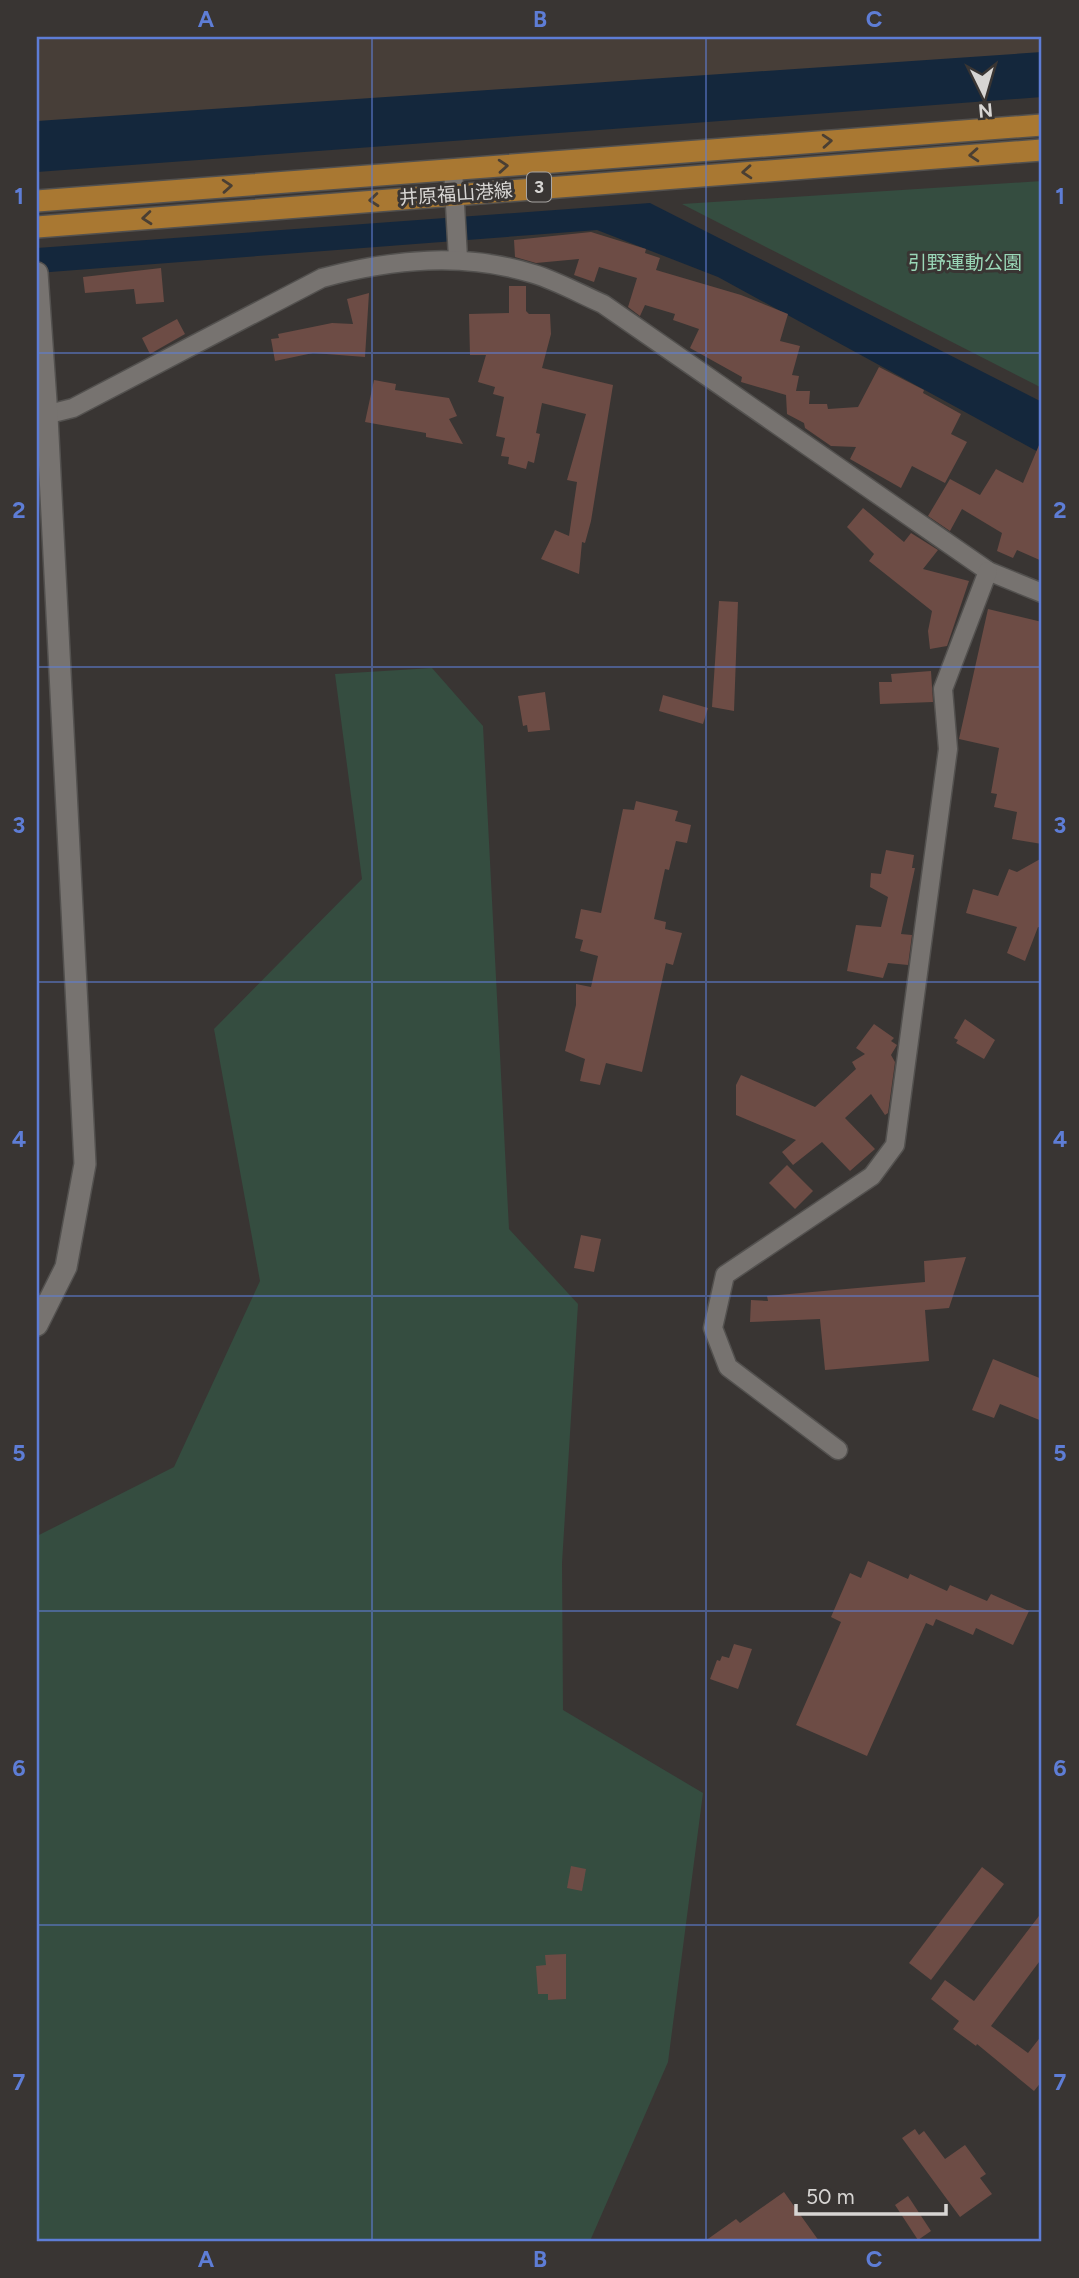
<svg xmlns="http://www.w3.org/2000/svg" width="1079" height="2278" font-family="Figtree,'Noto Sans JP',sans-serif">
	<style>
		.built { fill: #473e38 }
		.green { fill: #354d40 }
		.water { fill: #14273c }
		.building { fill: #6d4c45 }
		.lines { fill: none; stroke-linecap: round; stroke-linejoin: round }
		.street-casing { stroke: #53514f; stroke-width: 21 }
		.secondary-casing { stroke: #53514f; stroke-width: 24 }
		.primary-casing { stroke: #53514f; stroke-width: 24 }
		.street { stroke: #777370; stroke-width: 18 }
		.secondary { stroke: #777370; stroke-width: 21 }
		.primary { stroke: #a97832; stroke-width: 21 }
		.oneway { stroke: #4a3f33 }
		.grid { fill: none; stroke: #5e7dd6; stroke-width: 2; stroke-opacity: 0.55 }
		.labels { text-anchor: middle; dominant-baseline: central; stroke-width: 6; stroke-linejoin: round; paint-order: stroke }
		.shield { fill: #393533; stroke: #a8a5a3; stroke-width: 2 }
		.shield-label { font-size: 18px; font-weight: bold; fill: #d7d5d3 }
		.street-label { font-size: 19px; fill: #d7d5d3; stroke: #393533 }
		.park-label { font-size: 19px; fill: #9ad7b7; stroke: #393533 }
		.neatline { fill: none; stroke: #5e7dd6; stroke-width: 2.5 }
		.grid-label { font-size: 23px; text-anchor: middle; font-weight: bold; fill: #5e7dd6 }
	</style>
	<rect width="100%" height="100%" fill="#393533"/>
	<path class="built" d="M37,37h1005v25l-1005,74z"/>
	<g class="green">
		<path d="M1042,181v207l-360,-184z"/>
		<path d="M432,668l51,58 26,503 69,75 -16,259 1,147 140,83 -35,269 -78,179h-553v-705l137,-69 86,-186 -46,-252 148,-150 -27,-205z"/>
	</g>
	<g class="water">
		<path d="M1042,52v45l-1005,75v-51z"/>
		<path d="M650,203l392,199v52l-324,-177 -121,-47 -560,43v-25z"/>
	</g>
	<g class="building">
		<path d="M591,232l55,17 -1,4 15,5 -4,12 85,25 47,19 -8,27 20,5 -8,29 7,1 -3,15h14l-1,13h18l1,5 30,-2 21,-40 45,23 -1,3 38,21 -10,20 16,8 -22,41 -33,-17 -11,22 -51,-29 6,-12 -25,-1 -26,-18 -1,-5 -17,-9 -1,-19 -45,-13 1,-5 -52,-29 9,-19 -26,-9 2,-6 -30,-9 -5,11 -12,-9 9,-29 -38,-11 -5,15 -20,-7 5,-16 -43,4 -21,-6 -1,-17z"/>
		<path d="M161,268l3,34 -28,2 -2,-15 -49,4 -2,-16z"/>
		<path d="M509,286h17v25l3,3h21l1,20 -9,34 71,17 -22,136 -6,22 -3,-1 -3,32 -38,-15 14,-29 14,6 8,-54 -10,-2 19,-66 -44,-11 -6,30 4,1 -6,29 -6,-2 -2,8 -18,-5 1,-7 -8,-1 4,-18 -9,-2 8,-39 -11,-3 2,-7 -17,-5 8,-27h-16l-1,-41 40,-1z"/>
		<path d="M369,293l-4,64 -52,-4 -38,8 -4,-22 8,-1 -1,-4 54,-11 21,1 -6,-25z"/>
		<path d="M177,319l8,15 -35,20 -8,-16z"/>
		<path d="M374,380l22,4 -1,6 54,8 8,18 -8,3 14,25 -37,-7v-4l-61,-11z"/>
		<path d="M1042,438v123l-25,-11 -4,8 -16,-7 5,-18 -40,-24 -12,22 -22,-15 22,-37 30,16 16,-26 27,14z"/>
		<path d="M863,508l41,34 7,-9 27,17 -15,19 46,12 -22,65 -17,3 -2,-18 4,-20 -63,-50 5,-7 -27,-27z"/>
		<path d="M719,601l19,1 -4,109 -22,-4z"/>
		<path d="M988,609l54,13v222l-30,-5 5,-27 -23,-5 3,-13 -6,-1 8,-45 -40,-9z"/>
		<path d="M931,671l2,31 -53,2 -1,-22h13l-1,-8z"/>
		<path d="M545,692l5,38 -22,2 -1,-7 -4,1 -5,-30z"/>
		<path d="M663,695l45,13 -5,16 -44,-13z"/>
		<path d="M636,801l42,10 -3,10 16,4 -4,18 -11,-2 -7,29 -4,-1 -11,50 12,3 -1,7 17,4 -9,32 -7,-2 -24,109 -36,-9 -6,22 -20,-4 5,-22 -20,-8 11,-46v-21l15,3 7,-31 -18,-5 3,-11 -8,-2 6,-29 20,4 22,-104 11,1z"/>
		<path d="M886,850l28,5 -2,13h3l-14,66 11,1 -4,30 -20,-2 -5,15 -36,-7 9,-46 25,2 7,-30 -18,-10 1,-14 10,1z"/>
		<path d="M1042,858v70l-4,-1 -13,34 -18,-8 10,-26 -51,-14 7,-24 25,7 11,-27 8,3z"/>
		<path d="M965,1019l30,21 -11,19 -28,-16 2,-3 -4,-2z"/>
		<path d="M874,1024l20,14 -3,3 6,4 -6,10 4,7 -7,51 -3,2 -14,-21 -26,24 30,31 -25,22 -28,-29 -29,23 -11,-13 14,-12 -60,-25v-30l5,-10 74,32 41,-38 -4,-7 13,-8 -9,-6z"/>
		<path d="M787,1165l26,26 -18,18 -26,-26z"/>
		<path d="M581,1235l20,4 -7,33 -20,-4z"/>
		<path d="M966,1257l-17,51 -24,2 4,51 -104,9 -5,-51 -70,3 1,-22 17,1 -1,-5 158,-14 -1,-21z"/>
		<path d="M993,1359l49,20v42l-42,-17 -6,14 -22,-8z"/>
		<path d="M868,1561l40,18 2,-5 37,17 3,-6 37,16 4,-7 38,17 -16,34 -37,-17 -3,7 -37,-16 -3,7 -7,-3 -59,133 -71,-31 45,-103 -10,-5 19,-44 11,5z"/>
		<path d="M734,1644l18,5 -14,40 -28,-10 7,-19 3,1 2,-5 7,2z"/>
		<path d="M571,1866l15,3 -4,22 -15,-3z"/>
		<path d="M982,1867l22,17 -73,96 -22,-17z"/>
		<path d="M1042,1912v46l-51,68 37,27 14,-18v46l-8,10 -57,-47 -1,2 -23,-17 6,-8 -28,-22 14,-19 29,21z"/>
		<path d="M566,1954v45l-18,1v-6h-10l-2,-28 10,-1 -1,-10z"/>
		<path d="M915,2129l4,6 5,-4 21,28 20,-14 21,29 -6,4 12,16 -32,23 -58,-79z"/>
		<path d="M784,2192l35,49h-114l31,-22 4,4z"/>
		<path d="M908,2196l23,35 -13,9 -23,-35z"/>
	</g>
	<g class="lines">
		<g class="street-casing">
			<g id="street">
				<path d="M453,169l5,89"/>
				<path d="M37,417l36,-9 249,-130c71,-19 141,-26 212,-4 23,7 46,20 69,30l385,267 54,22"/>
				<path d="M838,1450l-110,-83 -15,-39 12,-53 147,-99 23,-31 53,-396 -5,-60 45,-118"/>
			</g>
		</g>
		<g class="secondary-casing">
			<path id="secondary" d="M37,273l10,143 38,748 -19,103 -29,58"/>
		</g>
		<g class="primary-casing">
			<g id="primary">
				<path d="M37,201l1005,-76"/>
				<path d="M37,227l1005,-77"/>
			</g>
		</g>
		<use href="#street" class="street"/>
		<use href="#secondary" class="secondary"/>
		<use href="#primary" class="primary"/>
	</g>
	<defs><path id="oneway-chevron" d="M-2-3.5L2.5 0L-2 3.5" fill="none" stroke-width="1.6" stroke-linecap="round" stroke-linejoin="round" transform="scale(1.75)"/></defs>
	<g class="oneway">
		<use href="#oneway-chevron" transform="translate(827 141) rotate(-4)"/>
		<use href="#oneway-chevron" transform="translate(974 155) rotate(176)"/>
		<use href="#oneway-chevron" transform="translate(503 166) rotate(-4)"/>
		<use href="#oneway-chevron" transform="translate(747 172) rotate(176)"/>
		<use href="#oneway-chevron" transform="translate(227 186) rotate(-4)"/>
		<use href="#oneway-chevron" transform="translate(374 200) rotate(175)"/>
		<use href="#oneway-chevron" transform="translate(147 218) rotate(175)"/>
	</g>
	<path class="grid" d="M372,37v2204M706,37v2204M37,353h1005M37,667h1005M37,982h1005M37,1296h1005M37,1611h1005M37,1925h1005"/>
	<g class="labels">
		<rect class="shield" x="527" y="172.5" width="24" height="29" rx="5"/>
		<g class="shield-label">
			<text x="539" y="187">3</text>
		</g>
		<g class="street-label">
			<text transform="translate(456 194) rotate(-4)">井原福山港線</text>
		</g>
		<g class="park-label">
			<text x="965" y="262">引野運動公園</text>
		</g>
	</g>
	<rect width="1079" height="2278" fill="none" stroke="#393533" stroke-width="77"/>
	<g transform="translate(984 94) rotate(175)" stroke="#393533" stroke-width="5" paint-order="stroke">
	<path d="M0-5L12 26L0 18L-12 26Z" fill="#d7d5d3"/>
	<text y="-10" font-size="19" font-weight="bold" text-anchor="middle" fill="#d7d5d3">N</text>
	</g>
	<path d="M796 2204v10h150v-10" fill="none" stroke="#d7d5d3" stroke-width="3.5"/>
	<text x="806" y="2204" font-size="21" fill="#d7d5d3" stroke="#393533" stroke-width="5" paint-order="stroke">50 m</text>
	<rect x="38" y="38" width="1002" height="2202" class="neatline"/>
	<g class="grid-label">
		<text x="206" y="27">A</text>
		<text x="540" y="27">B</text>
		<text x="874" y="27">C</text>
		<text x="19" y="204">1</text>
		<text x="1060" y="204">1</text>
		<text x="19" y="518">2</text>
		<text x="1060" y="518">2</text>
		<text x="19" y="833">3</text>
		<text x="1060" y="833">3</text>
		<text x="19" y="1147">4</text>
		<text x="1060" y="1147">4</text>
		<text x="19" y="1461">5</text>
		<text x="1060" y="1461">5</text>
		<text x="19" y="1776">6</text>
		<text x="1060" y="1776">6</text>
		<text x="19" y="2090">7</text>
		<text x="1060" y="2090">7</text>
		<text x="206" y="2267">A</text>
		<text x="540" y="2267">B</text>
		<text x="874" y="2267">C</text>
	</g>
</svg>
